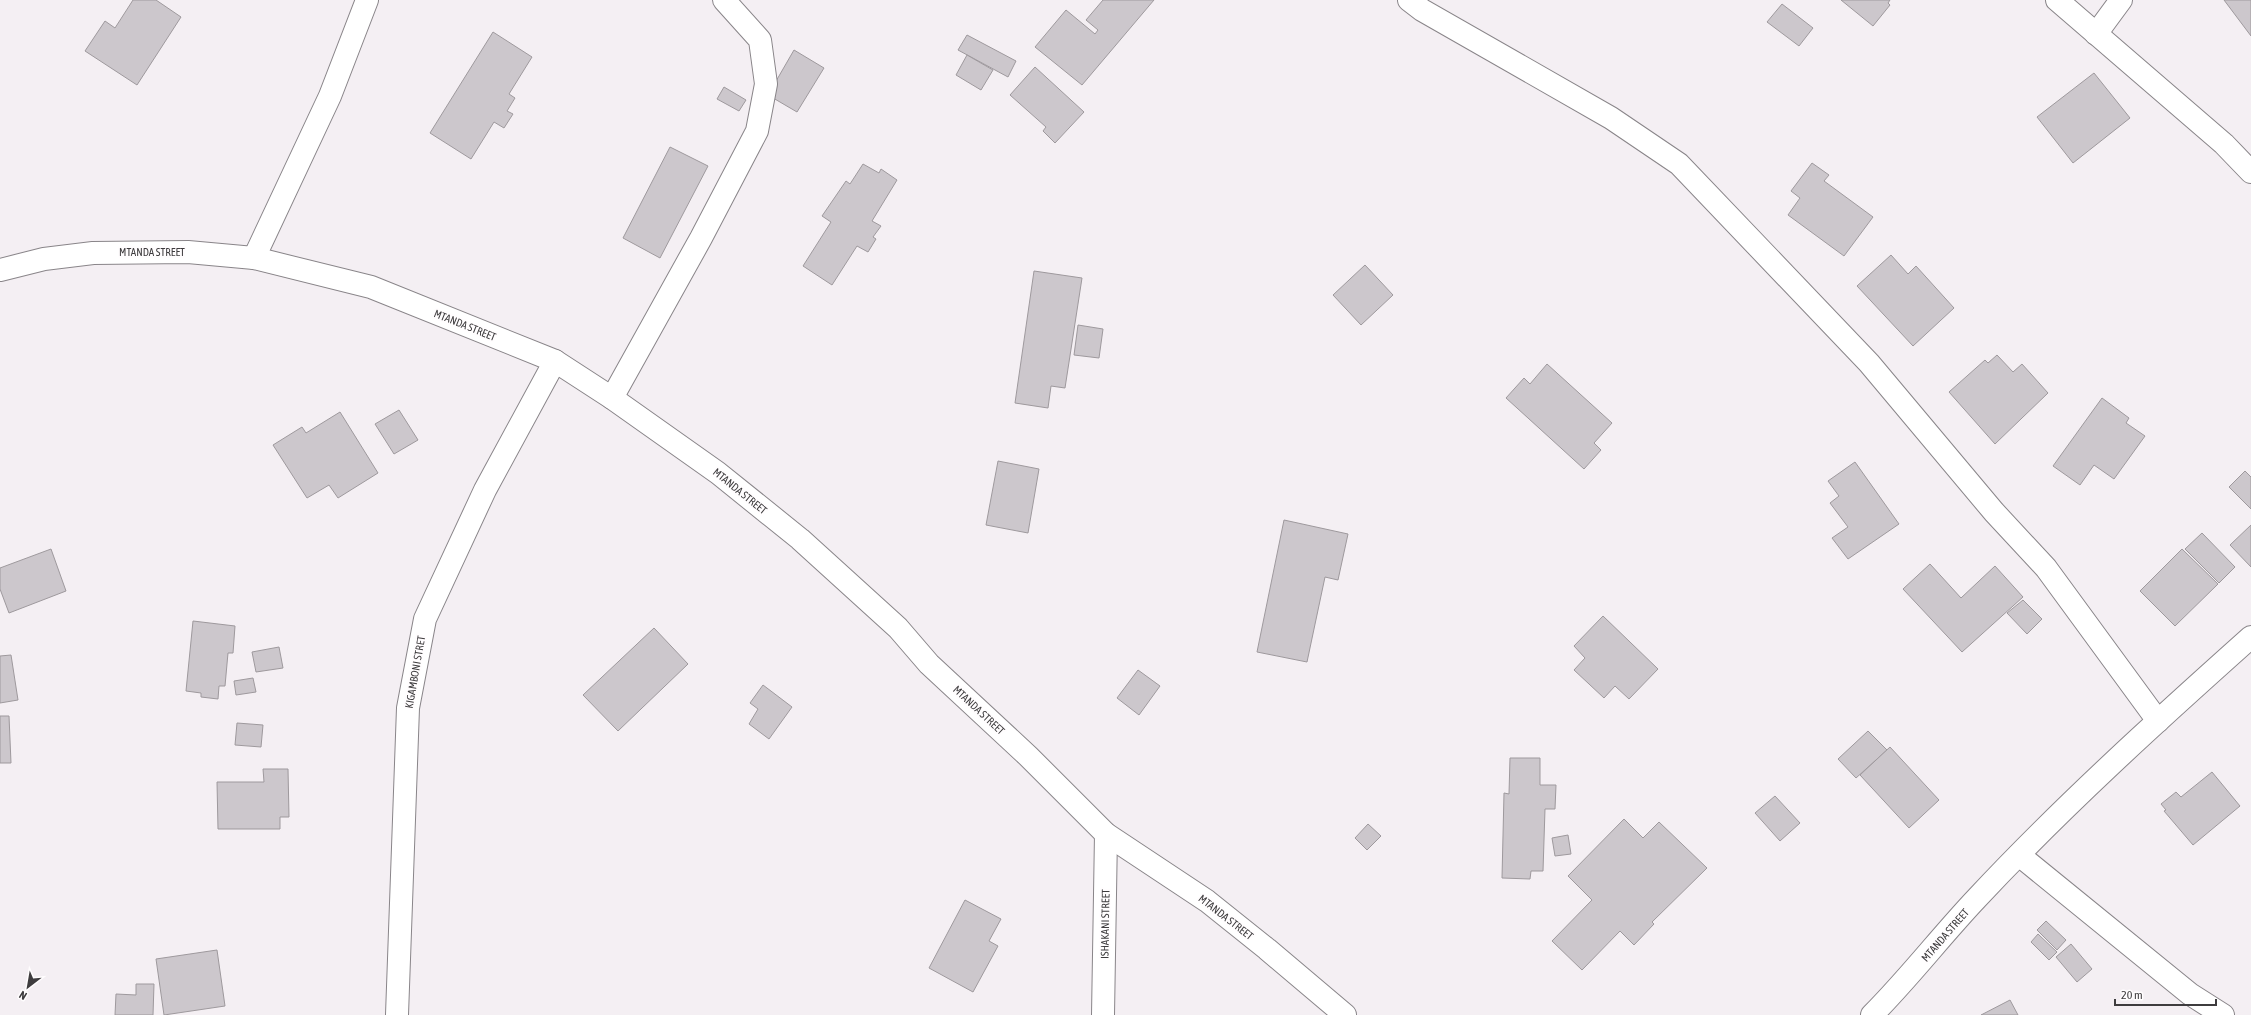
<svg xmlns="http://www.w3.org/2000/svg" width="2251" height="1015" font-family="'Asap Condensed',sans-serif">
	<style>
		.building { fill: #ccc7cc; stroke: #9e999d }
		.lines { fill: none; stroke-linecap: round; stroke-linejoin: round }
		.minor-casing { stroke: #898589; stroke-width: 24 }
		.minor { stroke: #fff; stroke-width: 22 }
		.labels { text-anchor: middle; dominant-baseline: central; stroke-width: 4; stroke-linejoin: round; paint-order: stroke }
		.street-label { font-size: 11px; fill: #3e3c3e; stroke: #fffdfe }
	</style>
	<rect width="100%" height="100%" fill="#f4eff3"/>
	<g class="building">
		<path d="M133,0h23l25,17 -44,68 -52,-34 20,-30 10,7z"/>
		<path d="M1103,0h51l-72,85 -47,-38 31,-37 29,24 3,-4 -12,-10z"/>
		<path d="M1841,0h49l-2,3 2,2 -17,21z"/>
		<path d="M2224,0h27v36z"/>
		<path d="M1782,4l31,24 -14,18 -32,-24z"/>
		<path d="M493,32l39,25 -23,37 6,4 -8,13 6,3 -9,14 -10,-6 -23,37 -41,-26z"/>
		<path d="M967,35l49,26 -8,16 -50,-27z"/>
		<path d="M794,50l30,18 -27,44 -29,-17z"/>
		<path d="M967,55l26,15 -12,20 -25,-15z"/>
		<path d="M1035,67l49,45 -29,31 -12,-12 3,-4 -36,-32z"/>
		<path d="M2094,73l36,45 -57,45 -36,-46z"/>
		<path d="M724,87l22,13 -7,11 -22,-12z"/>
		<path d="M670,147l38,19 -48,92 -37,-20z"/>
		<path d="M1812,163l17,12 -5,6 49,36 -29,39 -56,-41 12,-17 -9,-7z"/>
		<path d="M863,164l16,9 2,-4 16,11 -25,41 9,5 -8,11 3,2 -8,13 -11,-6 -25,39 -29,-19 28,-44 -9,-6 24,-35 4,3z"/>
		<path d="M1891,255l17,19 8,-8 38,42 -41,38 -56,-60z"/>
		<path d="M1365,265l28,30 -32,30 -28,-30z"/>
		<path d="M1034,271l48,7 -17,110 -14,-2 -3,22 -33,-5z"/>
		<path d="M1078,325l25,4 -4,29 -25,-3z"/>
		<path d="M1997,355l16,17 9,-8 26,29 -53,51 -46,-52 36,-32 3,3z"/>
		<path d="M1547,364l65,59 -18,20 7,7 -17,19 -78,-71 18,-20 6,6z"/>
		<path d="M2102,398l27,20 -3,5 19,13 -31,43 -20,-14 -14,20 -27,-19z"/>
		<path d="M399,410l19,30 -24,14 -19,-30z"/>
		<path d="M340,412l38,61 -40,25 -9,-13 -22,13 -34,-53 29,-18 4,6z"/>
		<path d="M998,461l41,8 -11,64 -42,-8z"/>
		<path d="M1855,462l44,62 -51,35 -16,-21 16,-11 -18,-24 9,-7 -11,-15z"/>
		<path d="M2245,471l6,6v32l-22,-22z"/>
		<path d="M1284,520l64,14 -10,46 -13,-3 -18,85 -50,-10z"/>
		<path d="M2251,525v42l-21,-22z"/>
		<path d="M2202,533l33,34 -16,16 -34,-34z"/>
		<path d="M51,549l15,42 -57,22 -9,-24v-21z"/>
		<path d="M2182,549l36,35 -43,42 -35,-35z"/>
		<path d="M1930,564l31,34 34,-32 28,31 -61,55 -59,-63z"/>
		<path d="M2023,600l19,19 -15,15 -20,-21z"/>
		<path d="M1603,616l55,53 -29,30 -14,-13 -11,12 -30,-28 11,-12 -11,-12z"/>
		<path d="M193,621l42,5 -2,27h-5l-3,33h-6l-1,13 -17,-2v-4l-15,-2z"/>
		<path d="M654,628l34,36 -70,67 -35,-36z"/>
		<path d="M279,647l4,21 -27,4 -4,-20z"/>
		<path d="M11,655l7,45 -18,3v-47z"/>
		<path d="M1138,670l22,16 -21,29 -22,-17z"/>
		<path d="M253,678l3,14 -20,3 -2,-14z"/>
		<path d="M763,685l29,22 -23,32 -20,-15 9,-15 -8,-6z"/>
		<path d="M0,716h9l2,47h-11z"/>
		<path d="M237,723l26,2 -2,22 -26,-2z"/>
		<path d="M1868,731l19,19 -31,28 -18,-19z"/>
		<path d="M1890,747l49,53 -30,28 -49,-53z"/>
		<path d="M1510,758h30v27h16l-1,24h-10l-2,62h-12l-1,8 -28,-1 2,-85 5,1z"/>
		<path d="M263,769h25l1,48h-9v12h-62l-1,-47h47z"/>
		<path d="M2212,772l28,34 -47,39 -29,-34 2,-1 -5,-6 15,-12 5,5z"/>
		<path d="M1775,796l25,27 -20,18 -25,-28z"/>
		<path d="M1624,819l19,19 16,-16 48,46 -55,54 2,2 -20,21 -14,-14 -38,39 -30,-29 40,-41 -24,-24z"/>
		<path d="M1368,824l13,12 -14,14 -12,-12z"/>
		<path d="M1568,835l3,19 -16,2 -3,-18z"/>
		<path d="M965,900l36,19 -12,22 9,5 -25,46 -44,-24z"/>
		<path d="M2046,921l20,19 -9,10 -20,-20z"/>
		<path d="M2038,934l19,18 -8,8 -18,-18z"/>
		<path d="M2071,944l21,25 -15,13 -21,-25z"/>
		<path d="M217,950l8,56 -61,9 -8,-56z"/>
		<path d="M136,984h18l-1,31h-38l1,-21 20,1z"/>
		<path d="M2010,1000l8,15h-37z"/>
	</g>
	<g class="lines">
		<g class="minor-casing">
			<g id="minor">
				<path d="M1409,0l13,10 189,108 68,46 190,199 125,149 52,56 112,153"/>
				<path d="M2057,0l167,144 27,28"/>
				<path d="M2096,34l25,-34"/>
				<path d="M254,258l76,-162 37,-96"/>
				<path d="M0,270l44,-11 49,-6 95,-1 66,6 117,29 184,74 57,37 106,75 82,66 98,89 31,36 99,92 78,78 101,67 60,48 78,66"/>
				<path d="M612,398l89,-160 56,-107 9,-47 -6,-44 -36,-40"/>
				<path d="M2019,855l171,139 33,21"/>
				<path d="M397,1015l11,-307 17,-89 60,-129 70,-129"/>
				<path d="M1103,1015l3,-181"/>
				<path d="M1872,1015c37,-37 69,-79 105,-117 86,-92 180,-177 274,-261"/>
			</g>
		</g>
		<use href="#minor" class="minor"/>
	</g>
	<g class="labels">
		<g class="street-label">
			<text x="152" y="252">MTANDA STREET</text>
			<text transform="translate(465 325) rotate(22)">MTANDA STREET</text>
			<text transform="translate(740 491) rotate(39)">MTANDA STREET</text>
			<text transform="translate(415 672) rotate(-80)">KIGAMBONI STRET</text>
			<text transform="translate(979 710) rotate(43)">MTANDA STREET</text>
			<text transform="translate(1226 917) rotate(38)">MTANDA STREET</text>
			<text transform="translate(1105 924) rotate(-89)">ISHAKANI STREET</text>
			<text transform="translate(1945 935) rotate(-49)">MTANDA STREET</text>
		</g>
	</g>
	<g transform="translate(28 987) rotate(211)" stroke="#fffdfe" stroke-width="3" paint-order="stroke">
	<path d="M0-3L7 15L0 10L-7 15Z" fill="#3e3c3e"/>
	<text y="-6" font-size="11" font-weight="bold" text-anchor="middle" fill="#3e3c3e">N</text>
	</g>
	<path d="M2115 999v6h101v-6" fill="none" stroke="#3e3c3e" stroke-width="2"/>
	<text x="2121" y="999" font-size="12" fill="#3e3c3e" stroke="#fffdfe" stroke-width="3" paint-order="stroke">20 m</text>
</svg>
